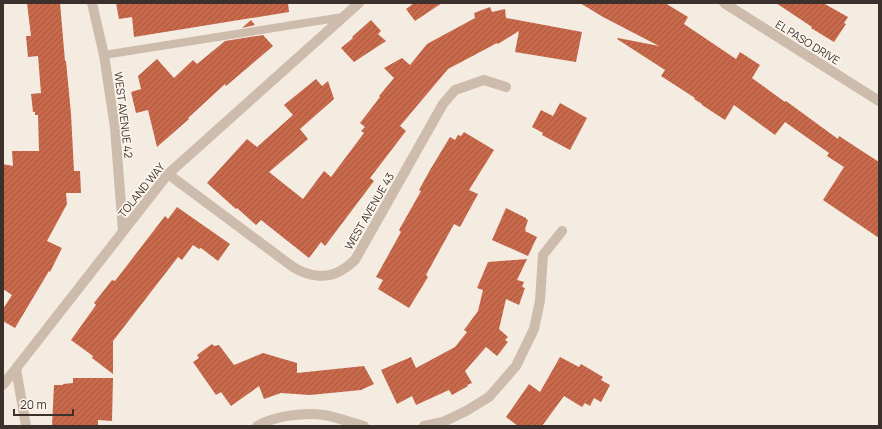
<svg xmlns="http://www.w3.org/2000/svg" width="882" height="429" font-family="Manrope,sans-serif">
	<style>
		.building { fill: url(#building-hatch) }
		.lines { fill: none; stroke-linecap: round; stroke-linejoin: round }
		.service { stroke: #cdbbac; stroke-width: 8 }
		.minor { stroke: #cdbbac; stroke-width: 10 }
		.tertiary { stroke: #cdbbac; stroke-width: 10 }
		.labels { text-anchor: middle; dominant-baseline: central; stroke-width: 3.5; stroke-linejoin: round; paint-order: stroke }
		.street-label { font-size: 11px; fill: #3b302b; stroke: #fbf5ee }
	</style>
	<defs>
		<pattern id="building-hatch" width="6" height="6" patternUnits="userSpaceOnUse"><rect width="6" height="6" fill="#c8694b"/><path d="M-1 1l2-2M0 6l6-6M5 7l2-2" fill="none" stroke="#a4573f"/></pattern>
	</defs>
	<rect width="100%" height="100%" fill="#f4ebe1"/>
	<g class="building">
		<path d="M27,3h33l5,58h1l5,53 3,57h6l1,22h-15l1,11 -20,37 15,7 -12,24 -1,-1 -34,57 -12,-7v-12l9,-14 -9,-6v-125l10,2 -1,-15h27l-1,-36h-3v-3h-2l-2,-18 10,-1 -3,-37 -10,1 -2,-21h5z"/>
		<path d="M116,3h172l1,9 -155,25 -2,-20 -13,2z"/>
		<path d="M414,3h28l-27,18 -9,-12z"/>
		<path d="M580,3h85l23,14 -4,7 52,35 4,-7 20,13 -8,13 33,24 1,-1 52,38 1,-3 40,26v76l-56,-38 21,-33 -17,-11 2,-3 -44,-31 -10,13 -41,-30 -9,15 -23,-15v-1l-8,-5 1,-1 -34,-22 4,-6 -48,-31 1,-1 41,8 -56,-29z"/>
		<path d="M776,3h47l25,14 -4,6 2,1 -12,18 -23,-14 1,-1z"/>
		<path d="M490,7l2,5 13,-3 1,9 76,14 -6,30 -61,-10 4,-21 -21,13 -1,-1 -49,26 -48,57 6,5 -36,47 4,3 -49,65 -4,-4 -12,16 -48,-38 -5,5 -19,-17 -1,1 -29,-26 40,-44 10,8 36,-32 -9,-10 32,-26 6,7 6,-5 6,18 -34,30 8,10 -39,33 34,27 21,-28 7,6 33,-44 -3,-2 4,-4 -5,-4 20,-26 -1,-1 15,-18 -10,-10 18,-10 8,7 17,-21 48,-26 -1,-5z"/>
		<path d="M251,20l4,5 -13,3z"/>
		<path d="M371,20l10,11 -3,3 8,7 -32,21 -13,-14 12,-10 -1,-1z"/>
		<path d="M263,35l10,11 -47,40 -1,-2 -37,34 1,1 -32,28 -9,-37 -12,3 -5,-21 10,-3 -3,-13 19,-17 17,19 19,-18 4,4 28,-23z"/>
		<path d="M560,103l27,15 -17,32 -28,-15 1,-2 -11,-6 9,-17 12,6z"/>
		<path d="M464,132l30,18 -25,40 9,4 -18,33 -6,-3 -28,51 2,2 -19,31 -31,-19 5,-9 -7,-3 25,-45 -2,-2 22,-39 -2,-1 11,-20 20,-33 5,3 3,-5 3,1z"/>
		<path d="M177,207l53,37 -12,17 -17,-13 -2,1 -6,-4 -11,15 -4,-3 -65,84v33l-21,-16 1,-2 -22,-16 25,-35 -2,-2 18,-23 3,1 50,-65 3,3z"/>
		<path d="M506,208l20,10v1l2,1 -3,9h1l-1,2 12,6 -9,19 -36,-16z"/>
		<path d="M527,259l-10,21 7,2 -2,5 3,1 -6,17 -13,-6 -7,30 9,8 -3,3 3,2 -11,14 -11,-9 -21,24 7,12 -5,2 1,1 -16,9 -3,-5 -33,15 -4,-9 -15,8 -16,-34 30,-13 5,11 39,-21 12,-15 -3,-2 14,-19 5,-21 -6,-2 11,-26z"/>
		<path d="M212,344l2,2 5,-1 15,20 29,-12 34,10v10l67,-7 10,18 -13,6 -51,5 -29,-2 -17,6 -5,-13 -28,20 -10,-14 -5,3 -23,-33 6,-4 -2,-3z"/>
		<path d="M560,357l19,10 2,-3 22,13 -2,3 9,5 -9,17 -7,-4 -4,8 -5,-3 -3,4 -18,-11 -22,30h-24l-12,-9 23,-33 11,8z"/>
		<path d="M73,378h40l-1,43 -14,-1v6h-46l2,-41h9v-1l10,-1z"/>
	</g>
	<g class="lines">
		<path class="service" d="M104,55l239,-38"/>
		<g class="minor">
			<path d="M92,3l12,52 11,73 8,103"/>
			<path d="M168,174l125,93c16,10 36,13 52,1 4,-2 7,-6 10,-8l88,-156 12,-14 29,-10 22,7"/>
			<path d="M16,369l10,57"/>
			<path d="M3,385l165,-211 191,-171"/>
			<path d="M257,426c17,-10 47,-14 67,-11 13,2 27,8 40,11"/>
			<path d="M424,426l19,-4 23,-11 23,-14 27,-31 18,-37 6,-28 3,-46 19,-24"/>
		</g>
		<path class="tertiary" d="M724,3l155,98"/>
	</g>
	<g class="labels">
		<g class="street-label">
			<text transform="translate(808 42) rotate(32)">EL PASO DRIVE</text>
			<text transform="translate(124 115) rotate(83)">WEST AVENUE 42</text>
			<text transform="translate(141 190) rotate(-51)">TOLAND WAY</text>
			<text transform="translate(369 211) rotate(-60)">WEST AVENUE 43</text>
		</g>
	</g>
	<rect width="882" height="429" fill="none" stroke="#3b302b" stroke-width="8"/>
	<path d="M14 409v6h59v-6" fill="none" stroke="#3b302b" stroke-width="2"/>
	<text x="20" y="409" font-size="12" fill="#3b302b" stroke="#fbf5ee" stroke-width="3" paint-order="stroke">20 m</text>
</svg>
